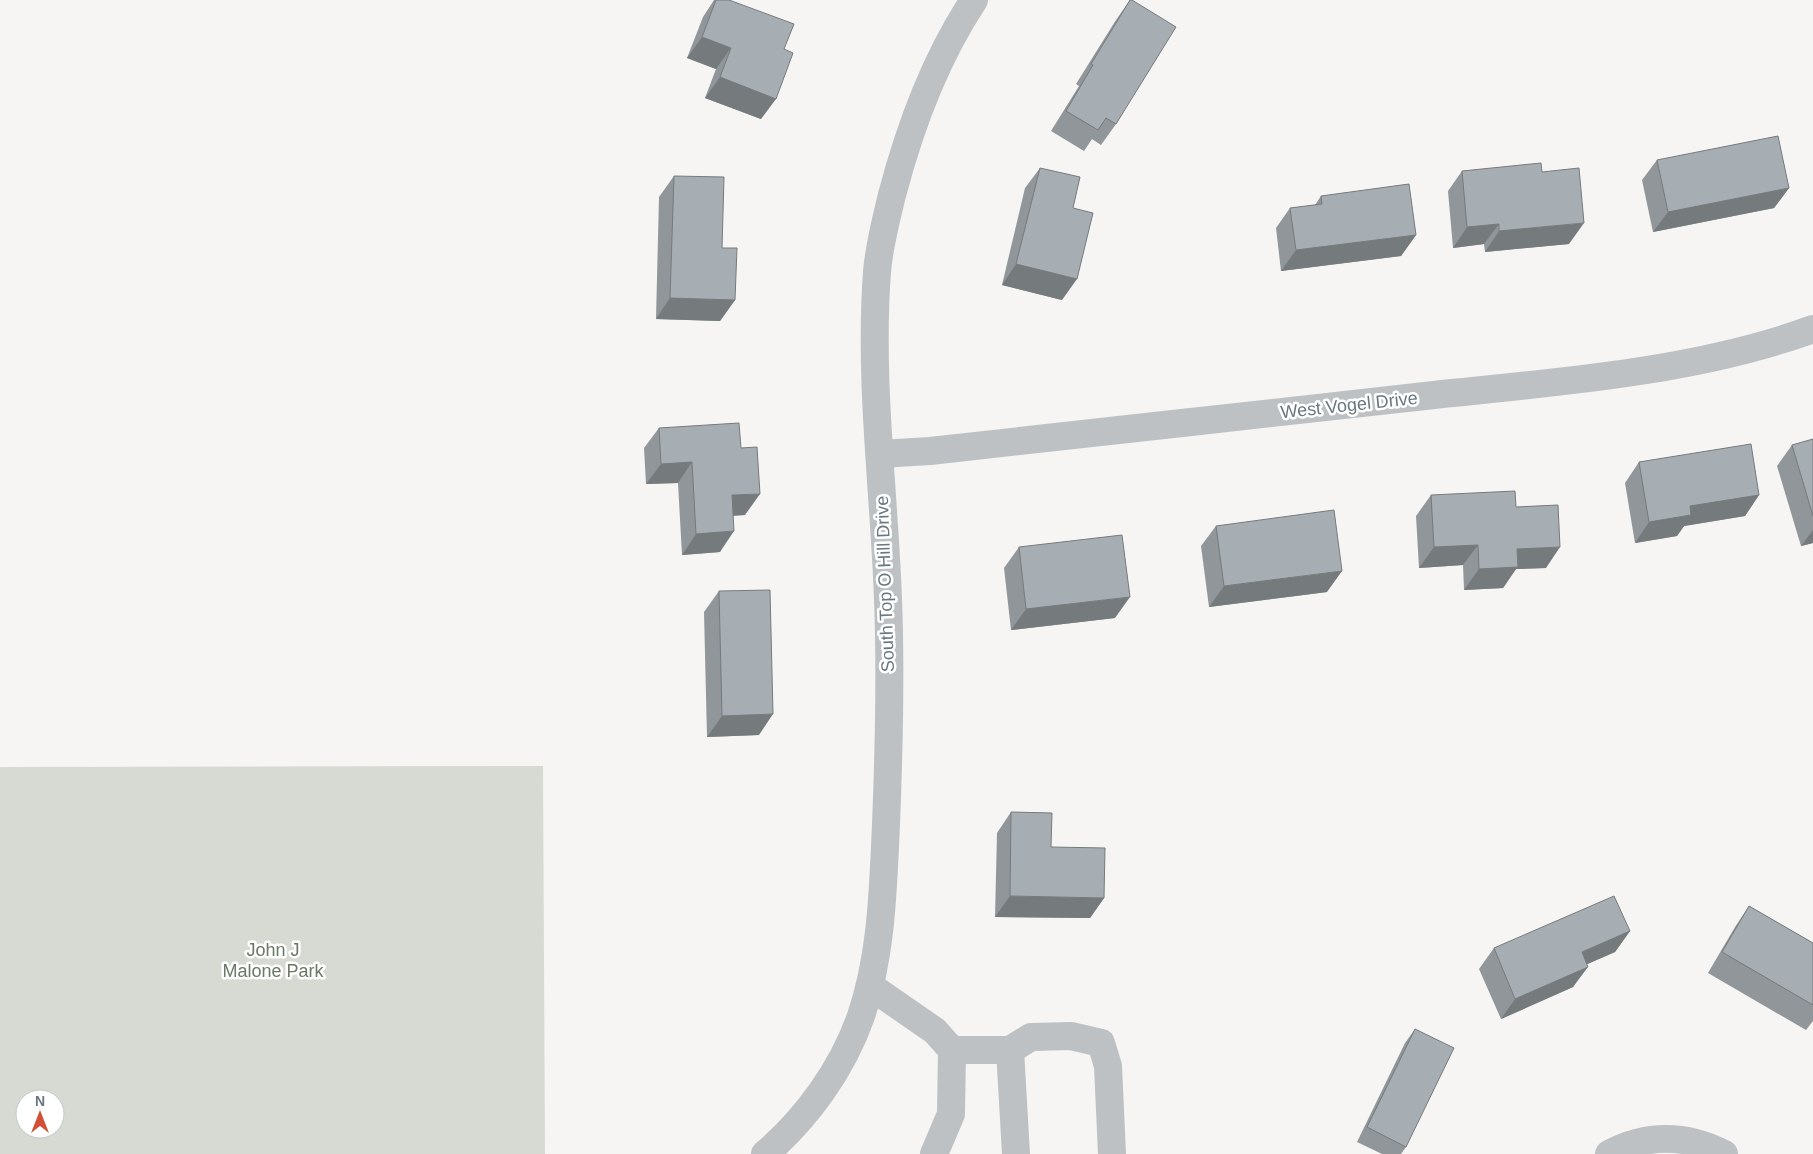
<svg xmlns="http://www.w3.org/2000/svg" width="1813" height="1154" font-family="Arial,sans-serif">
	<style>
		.green { fill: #d6dad2; fill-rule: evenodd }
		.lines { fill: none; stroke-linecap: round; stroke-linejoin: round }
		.minor { stroke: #bdc1c4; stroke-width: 28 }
		.wall { fill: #90969a }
		.shaded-wall { fill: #757a7d }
		.building { fill: #a7aeb3; stroke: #757a7d }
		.labels { text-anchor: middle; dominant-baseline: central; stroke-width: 5; stroke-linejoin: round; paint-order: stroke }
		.street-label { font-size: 18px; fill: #687781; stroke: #fff }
		.park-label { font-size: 18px; fill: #6b7966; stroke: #fff }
	</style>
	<rect width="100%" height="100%" fill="#f6f5f3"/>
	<path class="green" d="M543,766l2,388h-545v-387zM25,1099h30v30h-30z"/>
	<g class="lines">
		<g class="minor">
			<path d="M880,454l50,-3c168,-19 336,-37 504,-56 123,-13 262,-23 379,-66"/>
			<path d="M870,986l65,45 17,19 -1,64 -17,40"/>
			<path d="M952,1050h58l6,104"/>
			<path d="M1010,1050l21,-13 40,-1 30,7 7,23 4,88"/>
			<path d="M765,1154c42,-36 78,-86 96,-138 21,-62 22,-128 25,-192 3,-75 5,-150 2,-225 -4,-109 -19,-218 -11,-327 2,-26 9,-52 15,-77 18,-69 43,-136 82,-195"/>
			<path d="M1609,1154c37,-20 77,-20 115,0"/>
		</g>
	</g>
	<g class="wall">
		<path d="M714,0h15l55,49 -23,70 -56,-21 11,-29 -29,-11 16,-41z"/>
		<path d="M1130,0l-14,124 -15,21 -9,-6 -8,12 -33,-20 28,-45 -3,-2 40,-64z"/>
		<path d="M1657,160l132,28 -15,20 -121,24 -11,-52z"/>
		<path d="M1040,168l33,40 -11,92 -60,-15 23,-97z"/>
		<path d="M1462,171l80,1 27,72 -84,8 -1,-8 -31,4 -5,-57z"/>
		<path d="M674,176l48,72 13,52 -15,21 -64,-2 3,-122z"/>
		<path d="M1321,196l95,39 -15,21 -120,15 -5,-43 14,-20 25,-3z"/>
		<path d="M659,428l86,87 -12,1 -13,36 -38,3 -4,-72 -32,1 -2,-36z"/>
		<path d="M1813,439v104l-12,3 -24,-80 15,-21z"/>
		<path d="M1639,462l120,33 -14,21 -61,10 -7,10 -42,7 -10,-60z"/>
		<path d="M1431,495l85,12 30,61 -30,1 -13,19 -39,2 -1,-25 -44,3 -3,-52z"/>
		<path d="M1216,526l111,66 -118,15 -8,-61z"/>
		<path d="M1019,547l96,71 -104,12 -7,-62z"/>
		<path d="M719,591l40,144 -52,2 -3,-125z"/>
		<path d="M1011,812l40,35 53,51 -14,20 -95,-1 2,-84z"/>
		<path d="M1749,906l64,37v78l-7,9 -98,-57 27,-46z"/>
		<path d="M1630,931l-15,21 -28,12 -14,23 -72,32 -22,-50 15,-21z"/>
		<path d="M1415,1029l-9,118 -5,7h-19l-25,-12 48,-99z"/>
	</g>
	<g class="shaded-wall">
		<path d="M702,37l29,11 -15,21 -29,-11z"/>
		<path d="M720,77l56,22 -15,20 -56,-21z"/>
		<path d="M1789,188l-15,20 -121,24 15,-20z"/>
		<path d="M1584,223l-15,21 -84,8 14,-21z"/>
		<path d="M1499,224l-15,20 -31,4 14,-21z"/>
		<path d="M1416,235l-15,21 -120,15 15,-21z"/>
		<path d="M1016,264l61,15 -15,21 -60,-15z"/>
		<path d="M670,298l65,2 -15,21 -64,-2z"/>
		<path d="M692,462l-14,21 -32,1 15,-20z"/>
		<path d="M760,494l-15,21 -27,1 14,-21z"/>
		<path d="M1759,495l-14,21 -61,10 -7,10 -42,7 14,-21 41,-16z"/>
		<path d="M1813,530v13l-12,3z"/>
		<path d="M734,531l-14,21 -38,3 14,-21z"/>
		<path d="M1478,545l-15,20 -44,3 15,-21z"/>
		<path d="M1560,547l-14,21 -30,1 -13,19 -39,2 15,-21 38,-20z"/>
		<path d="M1342,571l-15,21 -118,15 15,-21z"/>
		<path d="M1130,597l-15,21 -104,12 15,-21z"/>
		<path d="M773,714l-14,21 -52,2 15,-21z"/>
		<path d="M1010,896l94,2 -14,20 -95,-1z"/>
		<path d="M1630,931l-15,21 -48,21 15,-21z"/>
		<path d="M1588,967l-15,20 -72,32 14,-20z"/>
	</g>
	<g class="building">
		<path d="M716,0h13l65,24 -10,25 9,4 -17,46 -56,-22 11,-29 -29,-11z"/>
		<path d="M1130,0h2l44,27 -60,97 -10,-6 -8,12 -32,-19 27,-46 -2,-1z"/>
		<path d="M1778,136l11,52 -121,24 -11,-52z"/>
		<path d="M1541,163l1,9 37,-4 5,55 -85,8v-7l-32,3 -5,-56z"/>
		<path d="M1040,168l40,9 -7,31 20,5 -16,66 -61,-15z"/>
		<path d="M674,176l50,1 -2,71h15l-2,52 -65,-2z"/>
		<path d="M1409,184l7,51 -120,15 -6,-42 32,-4 -1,-8z"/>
		<path d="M739,423l2,25 16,-1 3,47 -28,1 2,36 -38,3 -4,-72 -31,2 -2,-36z"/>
		<path d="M1813,439v77l-21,-71z"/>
		<path d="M1751,444l8,51 -69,11 1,9 -42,7 -10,-60z"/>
		<path d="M1515,491l1,16 42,-2 2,42 -43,2 1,18 -39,2 -1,-24 -44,2 -3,-52z"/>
		<path d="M1334,510l8,61 -118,15 -8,-60z"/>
		<path d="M1122,535l8,62 -104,12 -7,-62z"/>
		<path d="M770,590l3,124 -51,2 -3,-125z"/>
		<path d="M1011,812l41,1 -1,34 54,1 -1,50 -94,-2z"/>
		<path d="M1614,896l16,35 -48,21 6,15 -73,32 -21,-51z"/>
		<path d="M1749,906l64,37v62l-91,-53z"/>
		<path d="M1415,1029l39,19 -48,99 -39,-20z"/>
	</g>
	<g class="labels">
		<g class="street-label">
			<text transform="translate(1349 405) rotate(-6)">West Vogel Drive</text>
			<text transform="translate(885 584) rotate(-92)">South Top O Hill Drive</text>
		</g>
		<g class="park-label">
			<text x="273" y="950">John J<tspan x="273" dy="21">Malone Park</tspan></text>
		</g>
	</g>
	<g transform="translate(40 1114)"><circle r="24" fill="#ffffff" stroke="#c3c9cd"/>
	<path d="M0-4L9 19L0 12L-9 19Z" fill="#d15037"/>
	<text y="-8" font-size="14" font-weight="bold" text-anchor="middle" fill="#687781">N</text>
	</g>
</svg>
